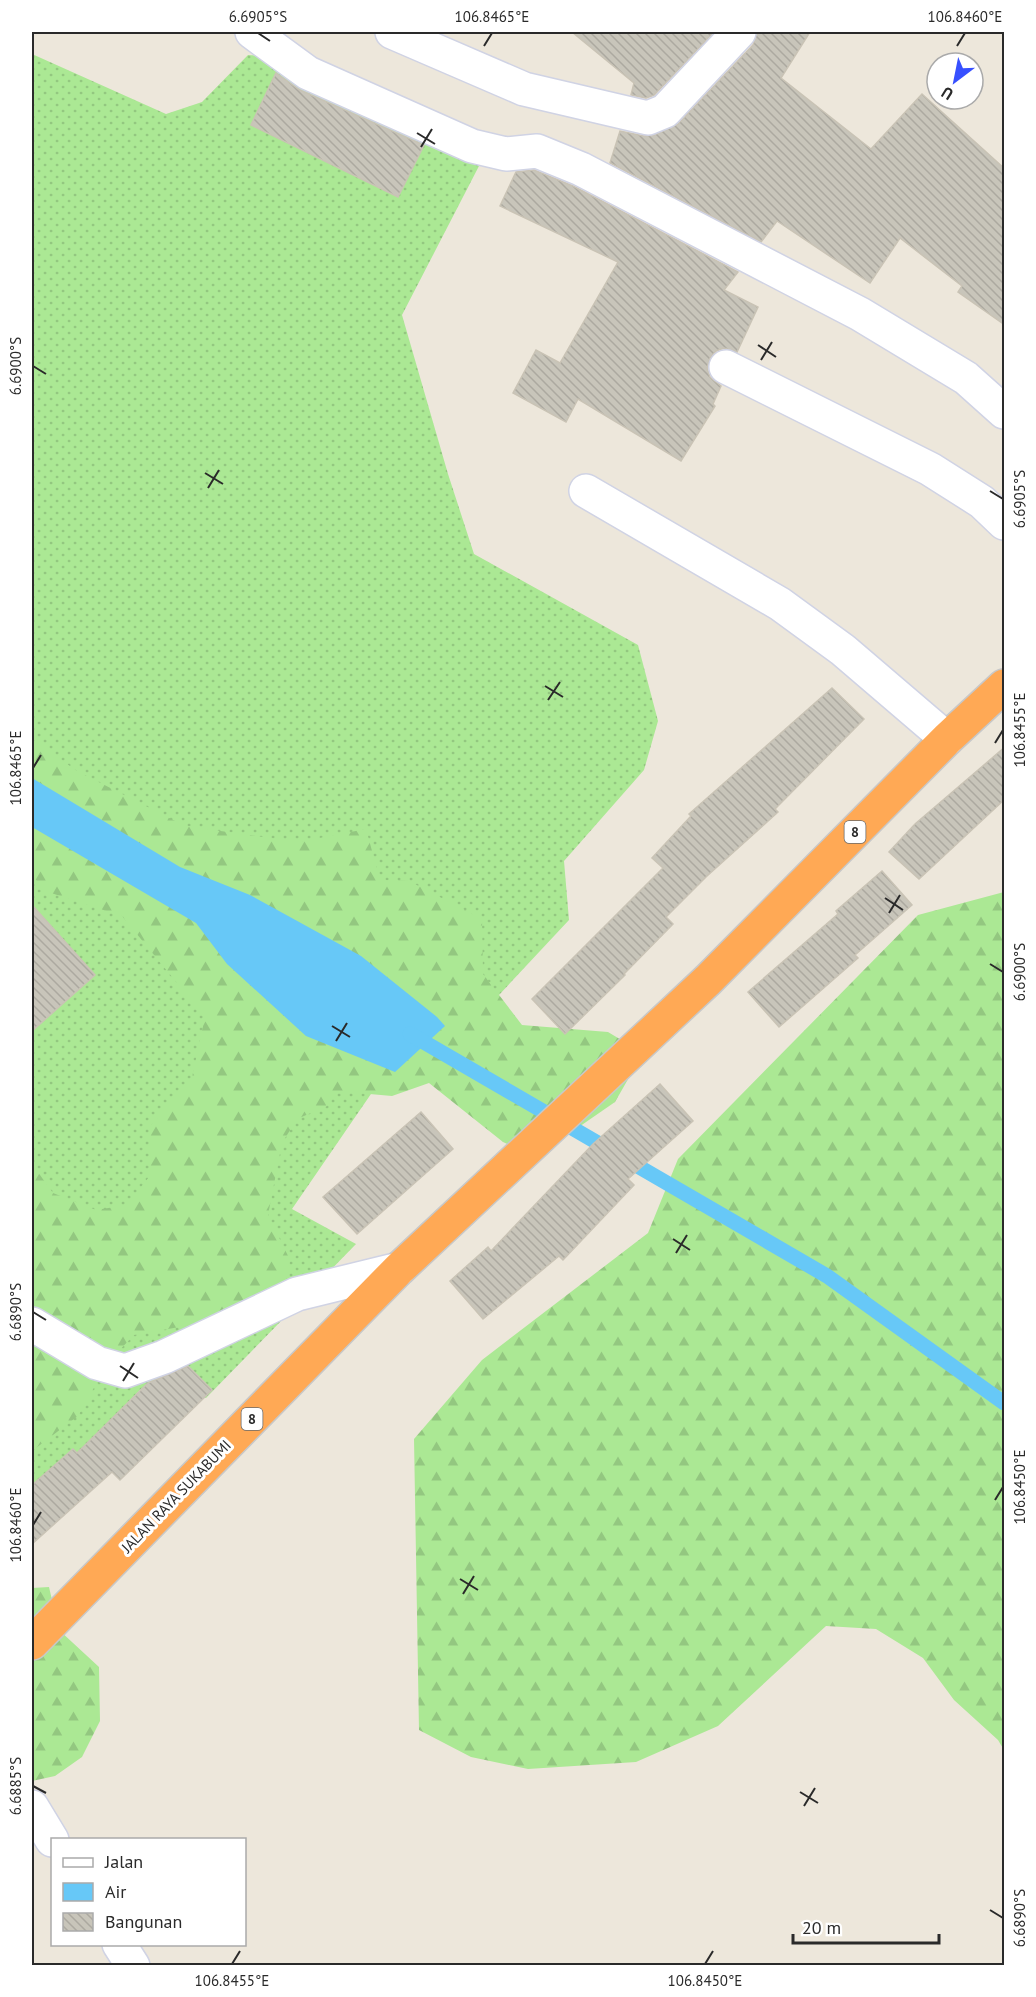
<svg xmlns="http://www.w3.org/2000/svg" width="1036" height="1997" font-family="'PT Sans',sans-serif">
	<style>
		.grass { fill: url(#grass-dots) }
		.forest { fill: url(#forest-firs) }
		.water { fill: #67c8f7 }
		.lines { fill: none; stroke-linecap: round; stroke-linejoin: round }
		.stream { stroke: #67c8f7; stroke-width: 15 }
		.building { fill: url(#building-back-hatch); stroke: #c9c3b5; stroke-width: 1.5 }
		.minor-casing { stroke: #d0d3e4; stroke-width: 36 }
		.highway-casing { stroke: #c8c8c8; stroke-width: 36 }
		.minor { stroke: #fff; stroke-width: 33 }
		.highway { stroke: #ffa955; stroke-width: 33 }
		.ticks { fill: none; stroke: #2a2a2a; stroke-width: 2 }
		.labels { text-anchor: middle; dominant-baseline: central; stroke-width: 6; stroke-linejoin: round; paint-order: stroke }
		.shield { fill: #fff; stroke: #6a6a6a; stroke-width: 1.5 }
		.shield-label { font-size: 14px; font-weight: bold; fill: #2a2a2a }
		.street-label { font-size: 15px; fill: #2a2a2a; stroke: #fff }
		.neatline { fill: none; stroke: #2a2a2a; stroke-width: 2 }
		.ticks-label { font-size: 15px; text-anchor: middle; fill: #2a2a2a }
	</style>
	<defs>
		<pattern id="grass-dots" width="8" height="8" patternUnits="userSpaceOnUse" patternTransform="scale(1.5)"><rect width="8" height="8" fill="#abe894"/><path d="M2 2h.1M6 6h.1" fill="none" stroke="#93c780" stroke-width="1.8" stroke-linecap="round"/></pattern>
		<pattern id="forest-firs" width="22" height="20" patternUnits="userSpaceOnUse" patternTransform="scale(1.5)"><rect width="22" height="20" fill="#abe894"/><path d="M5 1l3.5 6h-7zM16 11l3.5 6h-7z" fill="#93c780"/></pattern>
		<pattern id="building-back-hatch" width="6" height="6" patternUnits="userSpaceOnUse" patternTransform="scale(1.5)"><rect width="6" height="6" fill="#c8c5ba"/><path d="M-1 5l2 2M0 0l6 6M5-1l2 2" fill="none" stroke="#aca9a0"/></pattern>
	</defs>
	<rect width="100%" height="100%" fill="#ede7db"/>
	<g class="grass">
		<path d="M32,54l134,60 36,-12 46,-47 30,2 149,71 52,38 -77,149 46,159 26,80 164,91 20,76 -14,49 -80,91 5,59 -85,91 -452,-229z"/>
		<path d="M32,829l363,230 -103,150 64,35 -150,154 -64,-10 -110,112z"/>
	</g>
	<g class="forest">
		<path d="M32,739l45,32 108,55 114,16 67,-13 14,51 29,1 73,38 1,55 39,51 86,7 35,21 -28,49 -68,47 -21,4 -23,-11 -74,-59 -37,13 -56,-5 -9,15 -30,13 -15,24 -14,72 22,45 -5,29 -66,31 -85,15 -25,26 -31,55 -46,35v-287l21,29 43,17 31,-5 22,-28 1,-51 41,-44 14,-65 -83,-101 -74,-24 -16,-16z"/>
		<path d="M1004,892v858l-6,-10 -44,-40 -31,-42 -47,-29 -50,-3 -108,100 -82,36 -108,7 -57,-12 -52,-27 -5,-291 68,-79 166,-127 30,-74 240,-244z"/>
		<path d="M49,1587l10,43 40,37 1,54 -18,36 -27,19 -23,5v-193z"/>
	</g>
	<path class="water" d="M32,778l148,89 70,28 111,61 76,61 8,9 -50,46 -89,-36 -79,-72 -31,-41 -164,-96z"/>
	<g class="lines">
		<path class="stream" d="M410,1034l417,242 177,127"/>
	</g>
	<g class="building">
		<path d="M572,32h142l-60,63 -8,3 -15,-3 3,-12z"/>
		<path d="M757,32h53l-29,46 90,71 51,-55 83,75v156l-47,-33 4,-6 -62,-48 -30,45 -93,-62 -16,21 -151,-79 10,-32 24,5 10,-1 24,-11 75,-79z"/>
		<path d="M276,73l24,17 124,55 -26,52 -147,-72z"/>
		<path d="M534,170l39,16 165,86 -14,18 34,17 -21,45 -13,-4 -8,3 -6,7 -3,10 3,9 11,9 -8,18 2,2 -34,55 -103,-62 -12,23 -53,-29 23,-43 24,13 58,-101 -118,-56 16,-34z"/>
		<path d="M832,688l32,31 -89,90 3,3 -71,64 -41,41 7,7 -49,50 1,1 -60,59 -33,-35 131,-131 -11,-10 39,-42 -2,-2z"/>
		<path d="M1005,747v52l-86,80 -30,-27 26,-28z"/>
		<path d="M882,871l30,34 -57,50 3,3 -79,69 -31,-35 90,-78 -2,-3z"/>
		<path d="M32,905l63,70 -63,56z"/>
		<path d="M660,1084l33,37 -65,58 6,6 -71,75 -4,-4 -76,63 -33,-38 38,-34 3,4 102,-107z"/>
		<path d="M421,1112l32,37 -96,85 -34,-37z"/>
		<path d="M188,1366l24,24 -92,90 -8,-8 -80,72v-59l41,-36 4,4 71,-70z"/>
	</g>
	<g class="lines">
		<g class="minor-casing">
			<g id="minor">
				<path d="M252,32l56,41 164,73 34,8 31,-3 44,18 279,145 106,64 38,34"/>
				<path d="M392,32l132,57 124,29 17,-7 74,-79"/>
				<path d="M726,367l204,102 52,33 22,21"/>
				<path d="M586,491l194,113 63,46 104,89"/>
				<path d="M32,1324l65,39 28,8 39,-14 133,-63 102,-25"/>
				<path d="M32,1807l20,33"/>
				<path d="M119,1944l14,22"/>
			</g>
		</g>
		<g class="highway-casing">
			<path id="highway" d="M32,1643l367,-374 309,-289 239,-241 57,-53"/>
		</g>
		<use href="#minor" class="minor"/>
		<use href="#highway" class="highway"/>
	</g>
	<path class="ticks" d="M258,33l12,8M484,46l8,-13M957,46l8,-13M417,133l18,11M421,147l11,-18M758,345l18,12M761,360l11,-18M33,366l13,8M205,473l18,11M208,488l11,-18M990,491l13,8M545,686l18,11M548,700l12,-18M995,743l8,-13M33,768l8,-13M885,898l18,12M889,913l11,-18M990,964l13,8M332,1026l18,11M336,1041l11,-18M673,1239l17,11M676,1253l11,-18M33,1312l13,8M120,1366l18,12M123,1381l11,-18M995,1500l8,-13M33,1525l8,-13M460,1579l18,11M463,1594l11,-18M33,1786l13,7M800,1792l18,11M804,1806l11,-18M990,1910l13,8M232,1964l8,-13M705,1964l8,-13"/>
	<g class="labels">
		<g class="shield">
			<rect x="844.5" y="821" width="21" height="22" rx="4.5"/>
			<rect x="241.5" y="1408" width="21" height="22" rx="4.5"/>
		</g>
		<g class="shield-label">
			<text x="855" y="832">8</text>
			<text x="252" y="1419">8</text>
		</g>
		<g class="street-label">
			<text transform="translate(176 1496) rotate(-46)">JALAN RAYA SUKABUMI</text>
		</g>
	</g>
	<rect width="1036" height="1997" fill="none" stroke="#ffffff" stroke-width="66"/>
	<rect x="51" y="1838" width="195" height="108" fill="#ffffff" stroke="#aaaaaa" stroke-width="1.5"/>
	<rect x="63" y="1858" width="30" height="9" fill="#ffffff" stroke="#aaaaaa" stroke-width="1.5"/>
	<text x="105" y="1868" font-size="18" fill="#2a2a2a">Jalan</text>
	<rect x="63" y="1883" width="30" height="18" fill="#67c8f7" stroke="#aaaaaa" stroke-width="1.5"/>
	<text x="105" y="1898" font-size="18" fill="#2a2a2a">Air</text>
	<rect x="63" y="1913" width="30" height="18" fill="url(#building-back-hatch)" stroke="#aaaaaa" stroke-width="1.5"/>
	<text x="105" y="1928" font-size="18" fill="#2a2a2a">Bangunan</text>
	<g transform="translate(955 81) rotate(212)"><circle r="28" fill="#ffffff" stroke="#aaaaaa" stroke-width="1.5"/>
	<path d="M0-4.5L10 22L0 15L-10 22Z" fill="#3750ff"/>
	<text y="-9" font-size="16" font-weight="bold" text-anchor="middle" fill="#2a2a2a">U</text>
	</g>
	<path d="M793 1934v9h146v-9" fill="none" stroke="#2a2a2a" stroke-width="3"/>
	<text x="802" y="1934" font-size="18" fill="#2a2a2a" stroke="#ffffff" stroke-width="4.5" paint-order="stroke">20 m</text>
	<rect x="33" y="33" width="970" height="1931" class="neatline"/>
	<g class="ticks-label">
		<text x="258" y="22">6.6905°S</text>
		<text x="492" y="22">106.8465°E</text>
		<text x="965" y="22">106.8460°E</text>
		<text transform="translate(16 366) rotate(-90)" y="5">6.6900°S</text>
		<text transform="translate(1020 499) rotate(-90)" y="5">6.6905°S</text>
		<text transform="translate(1020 730) rotate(-90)" y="5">106.8455°E</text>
		<text transform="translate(16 768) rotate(-90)" y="5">106.8465°E</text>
		<text transform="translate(1020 972) rotate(-90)" y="5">6.6900°S</text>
		<text transform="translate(16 1312) rotate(-90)" y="5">6.6890°S</text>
		<text transform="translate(1020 1487) rotate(-90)" y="5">106.8450°E</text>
		<text transform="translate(16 1525) rotate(-90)" y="5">106.8460°E</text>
		<text transform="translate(16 1786) rotate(-90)" y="5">6.6885°S</text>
		<text transform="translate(1020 1918) rotate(-90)" y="5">6.6890°S</text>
		<text x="232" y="1986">106.8455°E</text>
		<text x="705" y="1986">106.8450°E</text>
	</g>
</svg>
